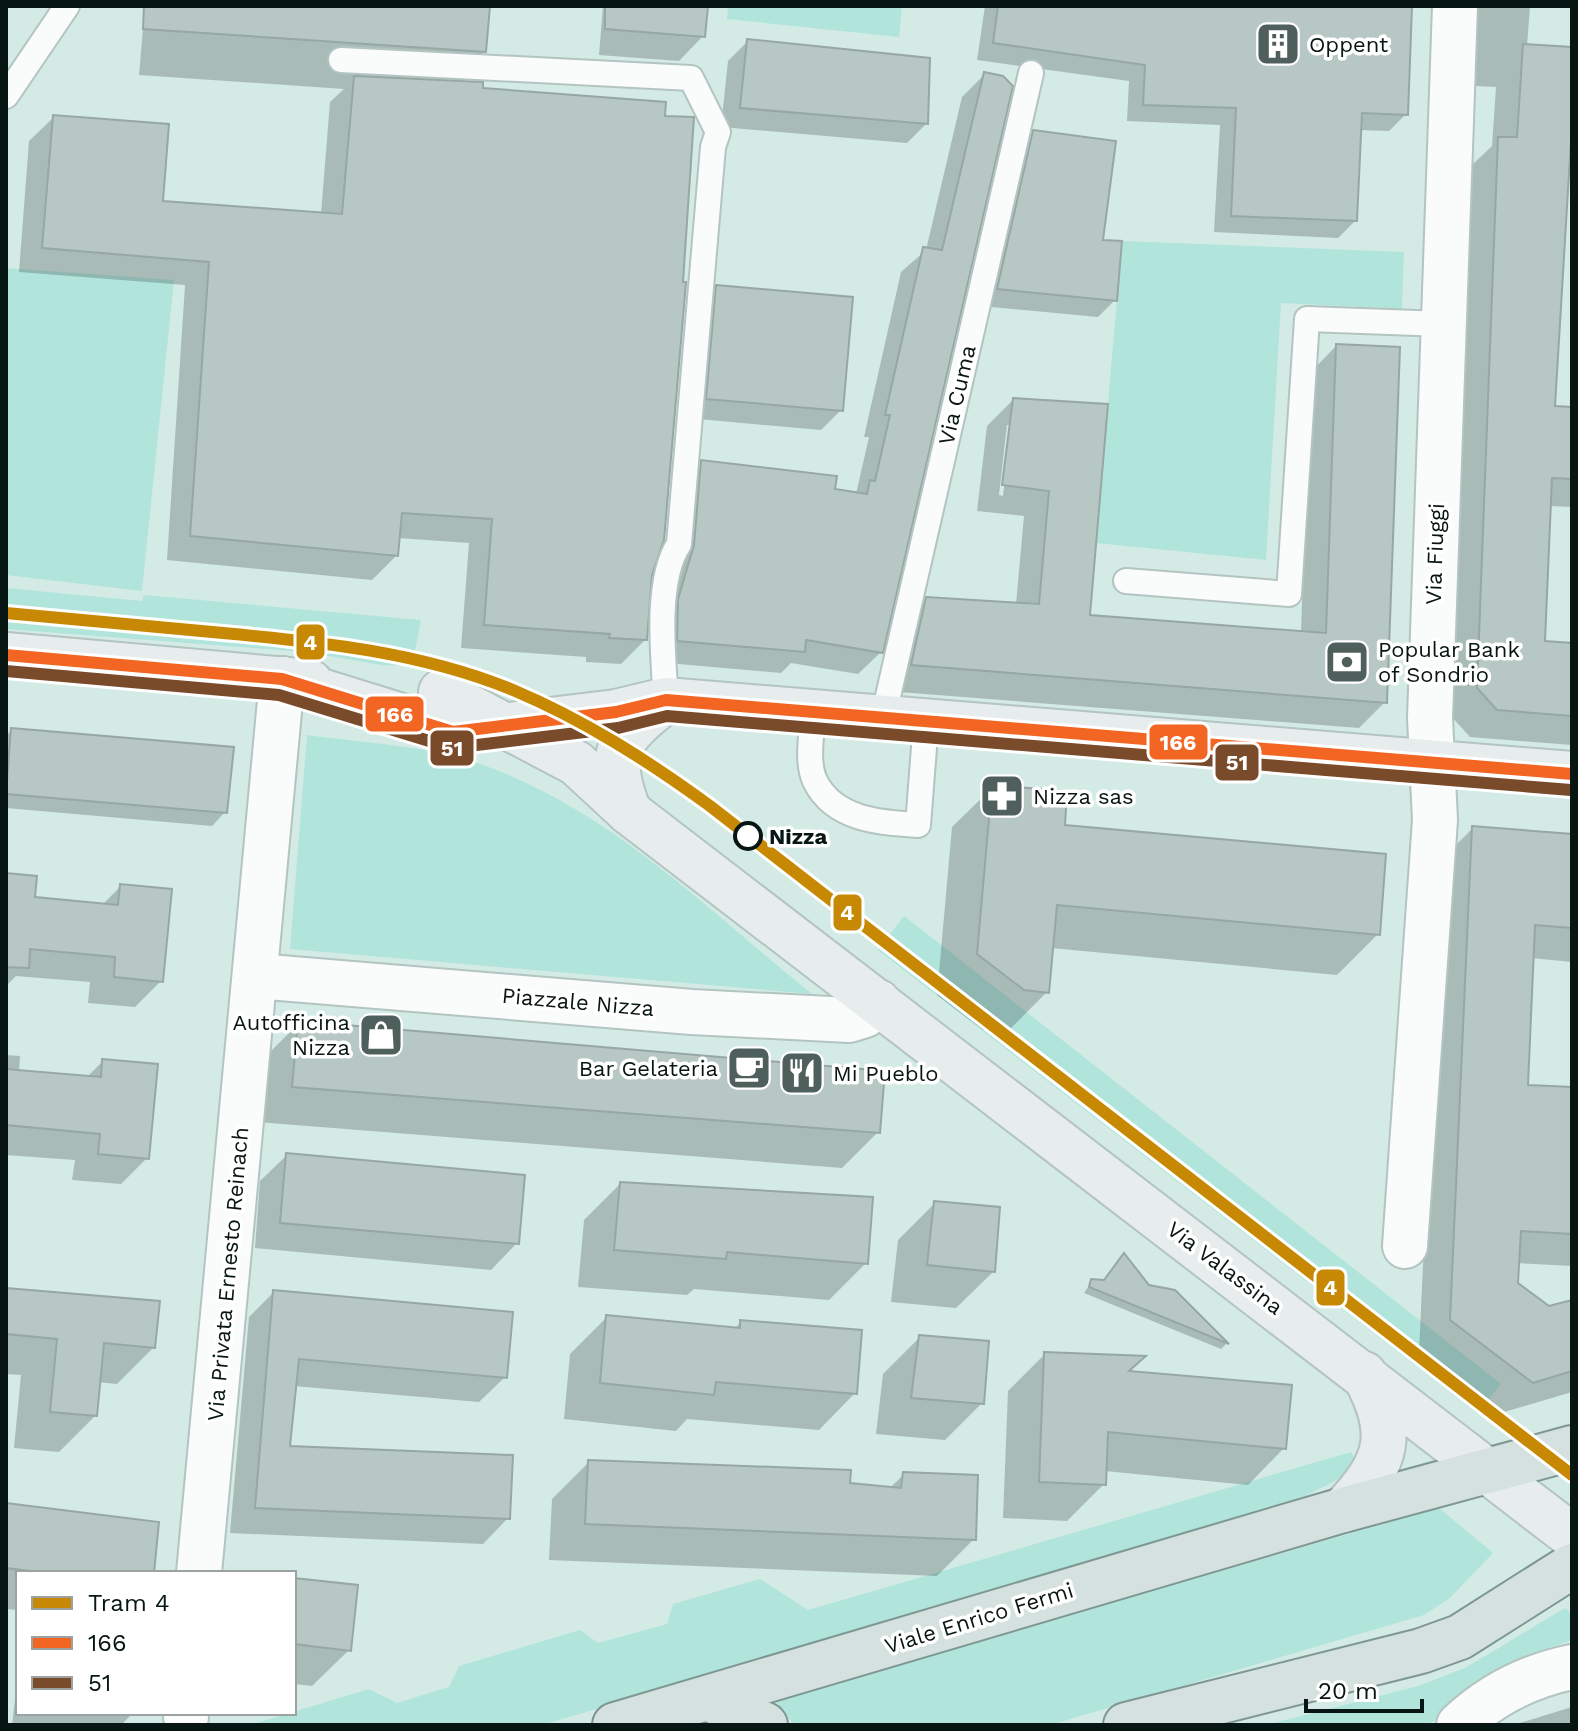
<svg xmlns="http://www.w3.org/2000/svg" width="1578" height="1731" font-family="'Work Sans',sans-serif">
	<style>
		.green { fill: #b1e5dc }
		.shadow { fill: #0003; fill-rule: evenodd }
		.building { fill: #b6c7c4; stroke: #96a7a4; stroke-width: 2 }
		.lines { fill: none; stroke-linecap: round; stroke-linejoin: round }
		.lane-casing { stroke: #b3c4c1; stroke-width: 28 }
		.street-casing { stroke: #b3c4c1; stroke-width: 48 }
		.secondary-casing { stroke: #b3c4c1; stroke-width: 48 }
		.primary-casing { stroke: #7e9793; stroke-width: 48 }
		.lane { stroke: #f9fcfb; stroke-width: 24 }
		.street { stroke: #f9fcfb; stroke-width: 44 }
		.secondary { stroke: #e7eded; stroke-width: 44 }
		.primary { stroke: #d4e1de; stroke-width: 44 }
		.bus-1-casing { stroke: #fff; stroke-width: 18 }
		.bus-2-casing { stroke: #fff; stroke-width: 18 }
		.bus-1 { stroke: #f26522; stroke-width: 12 }
		.bus-2 { stroke: #7a4b2a; stroke-width: 12 }
		.tram-1-casing { stroke: #fff; stroke-width: 18 }
		.tram-1 { stroke: #c78904; stroke-width: 12 }
		.stop-dot { fill: #fff; stroke: #071513; stroke-width: 4 }
		.labels { text-anchor: middle; dominant-baseline: central; stroke-width: 7; stroke-linejoin: round; paint-order: stroke }
		.poi-label { font-size: 22px; fill: #071513; stroke: #fff; text-anchor: start }
		.street-label { font-size: 22px; fill: #071513; stroke: #fff }
		.stop-label { font-size: 22px; font-weight: bold; fill: #071513; stroke: #fff; text-anchor: start }
		.line-badge { stroke: #fff; stroke-width: 3 }
		.badge-label { font-size: 22px; text-anchor: middle; font-weight: bold; fill: #fff }
	</style>
	<rect width="100%" height="100%" fill="#d4eae5"/>
	<g class="green">
		<path d="M728,6h174l-3,31 -172,-18z"/>
		<path d="M1122,241l282,11 -2,57 -121,-6 -15,257 -170,-17z"/>
		<path d="M6,268l168,12 -32,311 -136,-16z"/>
		<path d="M6,588l136,13 2,-6 277,25 -9,46 -30,-1 -77,-13 -299,-23z"/>
		<path d="M307,735c57,8 119,10 173,29 128,44 228,146 332,230l-522,-45z"/>
		<path d="M904,916l597,468 -24,29 -599,-463z"/>
		<path d="M1351,1452l6,11 -16,15 -58,29 -741,218h-292l119,-36 28,14 52,-16 10,-21 121,-36 18,13 69,-19 6,-20 87,-25 48,31z"/>
		<path d="M1439,1508l54,45 -43,45 -26,17 -374,110h-256l-20,-25z"/>
		<path d="M1565,1608l7,6v26l-36,12 -108,73h-162l152,-39 47,-18z"/>
	</g>
	<g class="shadow">
		<path d="M145,6h343l-4,46 -31,31 197,492 -4,64 -25,25 -35,-2v-5l-125,-9 8,-105 -71,-5 -2,18 -24,24 -205,-20 18,-275 -166,-13 10,-131 25,-24 107,86 160,11 9,-112 14,-13 -205,-14z"/>
		<path d="M603,6h103l-3,30 -24,25 -80,-6z"/>
		<path d="M985,6h424l-3,108 -17,17 -30,-1 -4,91 -17,17 -124,-6 6,-107 -93,-4 2,-40 -152,-21z"/>
		<path d="M1478,6h52l-3,40 45,3v103h-4l-15,256 19,1v98l-23,-1 -7,137 30,2v100l-102,-8 -19,-21 20,-550 21,-20 4,-59 -21,-1z"/>
		<path d="M748,41l179,82 -20,20 -186,-16 7,-66z"/>
		<path d="M984,75l-103,577 -23,22 -67,-11 -10,10 -125,-11 24,-178 22,-22 154,32 13,-57h-5l37,-165 25,-22 36,-153z"/>
		<path d="M1034,133l67,108 14,59 -17,17 -117,-11 36,-156z"/>
		<path d="M717,287l124,123 -20,20 -134,-12 10,-111z"/>
		<path d="M1336,346l49,356 -26,26 -473,-37 14,-65 27,-27 89,5 8,-88 -47,-5 10,-85 26,-26 93,6 -18,211 213,16 9,-260zM1007,425h4l-8,71 -4,-1z"/>
		<path d="M12,730l213,82 -13,14 -206,-18v-72z"/>
		<path d="M993,787l70,39 315,108 -41,41 -286,-27 -4,44 -41,41 -23,-3 -46,-35 15,-168z"/>
		<path d="M1473,828l99,8v126l-41,-4 -6,129 47,2v177l-55,-3 -1,21 33,24 23,-7v91l-71,21 -82,-61 23,-493z"/>
		<path d="M6,875l27,24 69,6 19,-19 40,95 -26,26 -47,-4 2,-21 -74,-6 -10,10z"/>
		<path d="M299,1023l579,109 -36,36 -585,-46 6,-63z"/>
		<path d="M6,1055l14,1 -1,16 67,6 17,-17 44,97 -26,26 -49,-4 3,-20 -69,-5z"/>
		<path d="M287,1155l230,88 -26,27 -236,-22 5,-67z"/>
		<path d="M620,1184l251,15 -5,64 -37,37 -135,-11 -7,6 -109,-8 6,-67z"/>
		<path d="M935,1203l58,69 -37,36 -65,-6 7,-62z"/>
		<path d="M1092,1281l82,11 52,52 -5,5 -137,-56z"/>
		<path d="M6,1290l148,57 -37,37 -19,-2 -3,34 -36,36 -45,-4 7,-73 -15,-1z"/>
		<path d="M274,1292l231,85 -26,25 -185,-16 -6,62 220,70 -25,26 -253,-11 19,-216z"/>
		<path d="M607,1317l127,12 7,-7 114,71 -36,37 -132,-11 -11,12 -112,-12 6,-65z"/>
		<path d="M920,1337l62,66 -37,37 -69,-6 7,-60z"/>
		<path d="M1045,1354l82,18 157,76 -36,37 -143,-14 -1,13 -37,37 -64,-3 5,-127z"/>
		<path d="M589,1462l300,27 15,-15 70,65 -37,37 -388,-16 3,-61z"/>
		<path d="M6,1508l146,65h-134v37l-12,-1z"/>
		<path d="M294,1580l55,70 -37,36 -18,-2z"/>
		<path d="M18,1673v40h115l-12,12h-109z"/>
		<path d="M1572,1707v18h-59z"/>
	</g>
	<g class="building">
		<path d="M144,6h346l-4,46 -343,-23z"/>
		<path d="M605,6h103l-3,31 -100,-8z"/>
		<path d="M998,6h414l-4,109 -46,-2 -5,108 -126,-5 5,-108 -93,-3 2,-40 -152,-22z"/>
		<path d="M747,39l183,19 -2,66 -188,-16z"/>
		<path d="M1523,44l49,3v77l-17,282 17,1v72l-20,-1 -7,163 27,2v73l-75,-6 -20,-22 21,-551h19z"/>
		<path d="M984,72l19,4 10,10 -130,567 -77,-13 -1,12 -128,-11 1,-42 16,-54 7,-85 136,16 -2,13 32,5 3,-14 5,1 15,-66h-5l38,-168 19,3z"/>
		<path d="M354,76l129,6v6l183,14 -1,14 29,1 -11,165h3l-22,258 -12,35 -5,65 -38,-2 1,-4 -126,-9 8,-106 -90,-6 -4,43 -208,-20 19,-274 -167,-14 11,-133 116,9 -6,77 179,13z"/>
		<path d="M1033,130l83,11 -13,99 19,1 -5,60 -120,-12z"/>
		<path d="M716,285l137,12 -10,114 -137,-12z"/>
		<path d="M1336,344l64,3 -13,356 -476,-38 15,-68 113,7 10,-113 -47,-6 11,-87 95,6 -18,211 236,18z"/>
		<path d="M11,728l223,19 -7,66 -221,-19z"/>
		<path d="M992,785l75,6 -2,34 321,29 -6,81 -323,-30 -8,88 -25,-3 -47,-36z"/>
		<path d="M1472,826l100,8v94l-37,-3 -7,160 44,2v147l-51,-3 -3,52 31,23 23,-6v71l-39,12 -83,-63z"/>
		<path d="M6,873l31,3 -2,21 83,8 2,-21 52,5 -9,93 -49,-5 1,-20 -85,-8 -1,19 -23,-1z"/>
		<path d="M298,1021l587,50 -5,62 -588,-46z"/>
		<path d="M102,1059l56,5 -9,95 -51,-5 2,-20 -94,-9v-56l95,8z"/>
		<path d="M286,1153l239,22 -6,69 -239,-21z"/>
		<path d="M620,1182l253,15 -5,67 -141,-12 -1,7 -112,-9z"/>
		<path d="M934,1201l66,6 -5,65 -68,-7z"/>
		<path d="M1124,1253l25,32 26,5 54,54 -140,-57 2,-8 13,1z"/>
		<path d="M6,1288l154,13 -5,47 -51,-5 -7,73 -47,-4 7,-73 -51,-5z"/>
		<path d="M273,1290l240,22 -6,66 -208,-19 -9,87 223,9 -3,64 -255,-11z"/>
		<path d="M606,1315l134,13v-8l122,10 -5,64 -141,-12 -2,13 -114,-12z"/>
		<path d="M919,1335l70,6 -5,63 -73,-6z"/>
		<path d="M1044,1352l102,4 -17,15 163,14 -6,64 -178,-17 -2,53 -67,-3z"/>
		<path d="M588,1460l263,10 -1,13 51,5 2,-16 75,3 -2,65 -391,-16z"/>
		<path d="M6,1503l153,19 -5,51h-107l-41,-5z"/>
		<path d="M294,1578l64,7 -7,66 -57,-7z"/>
	</g>
	<g class="lines">
		<g class="lane-casing">
			<g id="lane">
				<path d="M341,60l350,18 27,54 -5,15 -34,397c-24,36 -16,113 -13,156"/>
				<path d="M6,96l61,-90"/>
				<path d="M1126,581l163,13 18,-275 137,5"/>
				<path d="M813,713c-1,20 -7,49 2,68 19,39 66,42 103,44l8,-103"/>
				<path d="M883,718l148,-645"/>
			</g>
		</g>
		<g class="street-casing">
			<g id="street">
				<path d="M256,976l436,36 157,8 16,-5 13,-13"/>
				<path d="M1405,1246l30,-426 -5,-102 25,-712"/>
				<path d="M199,1573l83,-894"/>
				<path d="M186,1717v-4"/>
				<path d="M1459,1725c33,-31 69,-49 113,-58"/>
			</g>
		</g>
		<g class="secondary-casing">
			<g id="secondary">
				<path d="M6,655l304,27"/>
				<path d="M282,679l171,53 163,-20 50,-12 906,74"/>
				<path d="M441,692l135,71 53,49 943,724"/>
				<path d="M629,812c-23,-59 -12,-73 35,-110"/>
				<path d="M1343,1510c46,-49 53,-76 21,-136"/>
			</g>
		</g>
		<g class="primary-casing">
			<g id="primary">
				<path d="M708,1698l57,27"/>
				<path d="M615,1725l728,-215 229,-62"/>
				<path d="M1126,1725l295,-74 39,-14 112,-71"/>
			</g>
		</g>
		<use href="#lane" class="lane"/>
		<use href="#street" class="street"/>
		<use href="#secondary" class="secondary"/>
		<use href="#primary" class="primary"/>
		<g class="bus-1-casing">
			<path id="bus-1" d="M6,655l276,24 171,53 163,-20 50,-12 906,74"/>
		</g>
		<g class="bus-2-casing">
			<path id="bus-2" d="M6,671l273,24 173,53 166,-20 49,-12 904,74"/>
		</g>
		<use href="#bus-1" class="bus-1"/>
		<use href="#bus-2" class="bus-2"/>
		<g class="tram-1-casing">
			<path id="tram-1" d="M6,613c72,7 145,13 217,20 98,9 198,19 290,57 71,30 134,70 197,116l862,669"/>
		</g>
		<use href="#tram-1" class="tram-1"/>
	</g>
	<defs>
		<g id="building-square" transform="scale(2.3)"><rect x="-9" y="-9" width="18" height="18" rx="4" fill="#4f605c" stroke="#fff"/><path d="M-4-6H4V6H1V3H-1V6H-4ZM-2.5-4.3h1.7v1.8h-1.7ZM.8-4.3h1.7v1.8H.8ZM-2.5-1h1.7V.8h-1.7ZM.8-1h1.7V.8H.8Z" fill="#fff"/></g>
		<g id="bank-square" transform="scale(2.3)"><rect x="-9" y="-9" width="18" height="18" rx="4" fill="#4f605c" stroke="#fff"/><path d="M-6-4H6V4H-6ZM0-2.3a2.3 2.3 0 1 0 0 4.6a2.3 2.3 0 1 0 0-4.6Z" fill="#fff"/></g>
		<g id="pharmacy-square" transform="scale(2.3)"><rect x="-9" y="-9" width="18" height="18" rx="4" fill="#4f605c" stroke="#fff"/><path d="M-2-6h4v4h4v4h-4v4h-4v-4h-4v-4h4Z" fill="#fff"/></g>
		<g id="shop-square" transform="scale(2.3)"><rect x="-9" y="-9" width="18" height="18" rx="4" fill="#4f605c" stroke="#fff"/><path d="M-5-2.5h2.3a2.7 3.5 0 0 1 5.4 0H5L5.5 6h-11ZM-1.5-2.5h3a1.5 2.3 0 0 0-3 0Z" fill="#fff"/></g>
		<g id="cafe-square" transform="scale(2.3)"><rect x="-9" y="-9" width="18" height="18" rx="4" fill="#4f605c" stroke="#fff"/><path d="M-5.5-4.5H6V0H3Q3 3.5 0 3.5H-2.5Q-5.5 3.5-5.5 0ZM3-3.2v2h1.7v-2ZM-6 4.5H4V6H-6Z" fill="#fff"/></g>
		<g id="restaurant-square" transform="scale(2.3)"><rect x="-9" y="-9" width="18" height="18" rx="4" fill="#4f605c" stroke="#fff"/><path d="M-5-6h1v4h1v-4h1v4h1v-4h1v5L-1.5 .5V6h-2V.5L-5-1ZM5-6V6H3V1.5H1.5Q1.5-4 5-6Z" fill="#fff"/></g>
	</defs>
	<g fill-rule="evenodd">
		<use href="#building-square" x="1278" y="44"/>
		<use href="#bank-square" x="1347" y="662"/>
		<use href="#pharmacy-square" x="1002" y="796"/>
		<use href="#shop-square" x="381" y="1035"/>
		<use href="#cafe-square" x="749" y="1068"/>
		<use href="#restaurant-square" x="802" y="1073"/>
	</g>
	<circle class="stop-dot" cx="748" cy="836" r="13"/>
	<g class="labels">
		<g class="poi-label">
			<text x="1309" y="44">Oppent</text>
			<text x="1378" y="649">Popular Bank<tspan x="1378" dy="25">of Sondrio</tspan></text>
			<text x="1033" y="796">Nizza sas</text>
			<text x="350" y="1022" text-anchor="end">Autofficina<tspan x="350" dy="25">Nizza</tspan></text>
			<text x="718" y="1068" text-anchor="end">Bar Gelateria</text>
			<text x="833" y="1073">Mi Pueblo</text>
		</g>
		<g class="street-label">
			<text transform="translate(957 395) rotate(-77)">Via Cuma</text>
			<text transform="translate(1435 554) rotate(-88)">Via Fiuggi</text>
			<text transform="translate(578 1002) rotate(5)">Piazzale Nizza</text>
			<text transform="translate(1225 1268) rotate(37)">Via Valassina</text>
			<text transform="translate(228 1274) rotate(-85)">Via Privata Ernesto Reinach</text>
			<text transform="translate(979 1618) rotate(-17)">Viale Enrico Fermi</text>
		</g>
		<g class="stop-label">
			<text x="769" y="836">Nizza</text>
		</g>
	</g>
	<g class="line-badge">
		<rect x="295" y="623" width="31" height="38" rx="8" fill="#c78904"/>
		<rect x="364" y="695" width="61" height="38" rx="8" fill="#f26522"/>
		<rect x="1148" y="723" width="61" height="38" rx="8" fill="#f26522"/>
		<rect x="429" y="729" width="46" height="38" rx="8" fill="#7a4b2a"/>
		<rect x="1214" y="743" width="46" height="39" rx="8" fill="#7a4b2a"/>
		<rect x="832" y="893" width="31" height="39" rx="8" fill="#c78904"/>
		<rect x="1315" y="1268" width="31" height="39" rx="8" fill="#c78904"/>
	</g>
	<g class="badge-label">
		<text x="310" y="650">4</text>
		<text x="395" y="722">166</text>
		<text x="1178" y="750">166</text>
		<text x="452" y="756">51</text>
		<text x="1237" y="770">51</text>
		<text x="847" y="920">4</text>
		<text x="1330" y="1295">4</text>
	</g>
	<rect width="1578" height="1731" fill="none" stroke="#071513" stroke-width="16"/>
	<rect x="16" y="1571" width="280" height="144" fill="#ffffff" stroke="#9ca1a1" stroke-width="2"/>
	<rect x="32" y="1597" width="40" height="12" fill="#c78904" stroke="#9ca1a1" stroke-width="2"/>
	<text x="88" y="1611" font-size="24" fill="#071513">Tram 4</text>
	<rect x="32" y="1637" width="40" height="12" fill="#f26522" stroke="#9ca1a1" stroke-width="2"/>
	<text x="88" y="1651" font-size="24" fill="#071513">166</text>
	<rect x="32" y="1677" width="40" height="12" fill="#7a4b2a" stroke="#9ca1a1" stroke-width="2"/>
	<text x="88" y="1691" font-size="24" fill="#071513">51</text>
	<path d="M1306 1699v12h116v-12" fill="none" stroke="#071513" stroke-width="4"/>
	<text x="1318" y="1699" font-size="24" fill="#071513" stroke="#ffffff" stroke-width="6" paint-order="stroke">20 m</text>
</svg>
